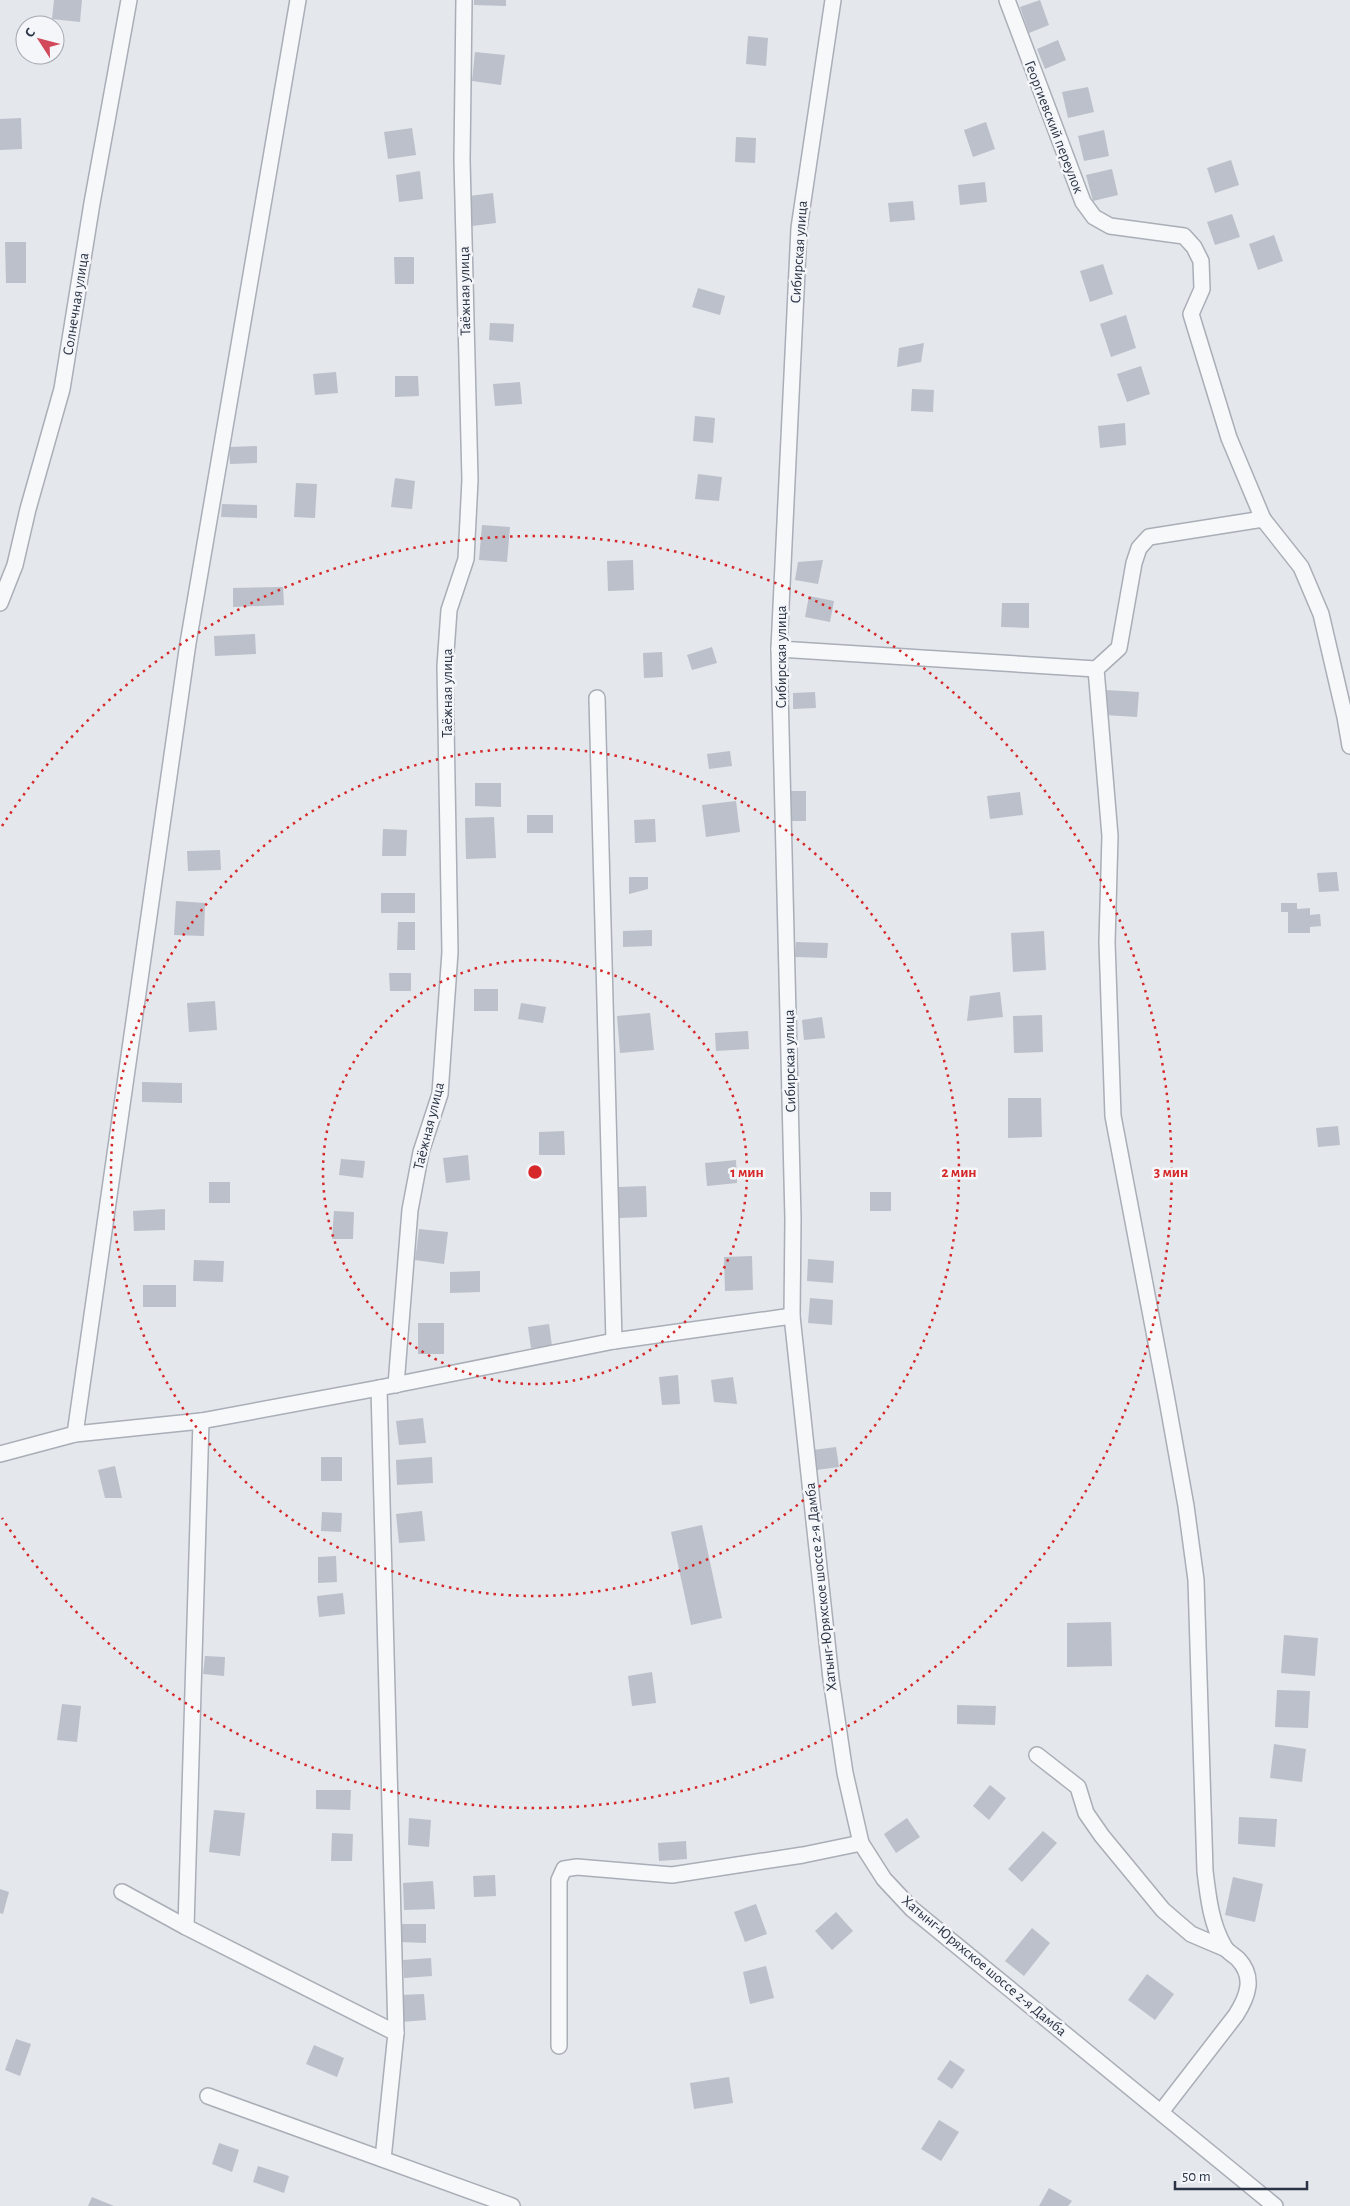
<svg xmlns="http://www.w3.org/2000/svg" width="1350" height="2206" font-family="'Alegreya Sans',sans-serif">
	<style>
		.building { fill: #bbc0ca }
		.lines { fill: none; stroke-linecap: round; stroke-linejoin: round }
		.minor-casing { stroke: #a9aeb7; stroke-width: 18 }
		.minor { stroke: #f7f8fa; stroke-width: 15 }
		.ring { fill: none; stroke: #d62828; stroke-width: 2.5; stroke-dasharray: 2.5 5 }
		.labels { text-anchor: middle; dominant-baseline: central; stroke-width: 5; stroke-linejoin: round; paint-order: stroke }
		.street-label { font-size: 15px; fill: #2b3445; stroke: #f4f6f9 }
		.centre { fill: #d62828; stroke: #f4f6f9; stroke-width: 2.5 }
		.ring-label { font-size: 15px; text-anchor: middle; font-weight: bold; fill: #d62828; stroke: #f4f6f9; stroke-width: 5; stroke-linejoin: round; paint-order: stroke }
	</style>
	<rect width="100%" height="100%" fill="#e4e7ec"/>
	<g class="building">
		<path d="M54,0h28l-2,22 -28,-3z"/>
		<path d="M474,0h32v6l-32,-1z"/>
		<path d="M1040,0l9,25 -20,8 -9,-26z"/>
		<path d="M748,36l20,2 -2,28 -20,-2z"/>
		<path d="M1058,40l8,20 -21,9 -8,-20z"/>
		<path d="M475,52l30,3 -4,30 -29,-4z"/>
		<path d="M1088,87l6,25 -26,6 -6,-26z"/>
		<path d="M21,118l1,31 -22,1v-31z"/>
		<path d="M986,122l9,27 -22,8 -9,-27z"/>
		<path d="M412,128l4,27 -28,4 -4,-27z"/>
		<path d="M1104,130l5,26 -25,5 -6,-25z"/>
		<path d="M736,137l20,1 -1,25 -20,-1z"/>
		<path d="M1231,160l8,25 -24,8 -8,-25z"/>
		<path d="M1112,169l6,26 -25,6 -7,-26z"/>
		<path d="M420,171l3,28 -24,3 -3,-27z"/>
		<path d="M985,182l2,20 -27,3 -2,-20z"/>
		<path d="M493,193l3,30 -24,3 -3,-30z"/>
		<path d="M913,201l2,19 -25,2 -2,-19z"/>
		<path d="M1232,214l8,23 -25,8 -8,-23z"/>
		<path d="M1274,235l9,26 -25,9 -9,-26z"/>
		<path d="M5,242h21v41h-20z"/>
		<path d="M394,257h20v27h-19z"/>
		<path d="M1103,264l10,30 -23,8 -10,-31z"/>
		<path d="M698,288l27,8 -5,19 -28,-8z"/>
		<path d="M1126,315l10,33 -25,9 -11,-33z"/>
		<path d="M490,323l24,1 -1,18 -24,-2z"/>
		<path d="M924,343l-3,19 -24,5 2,-19z"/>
		<path d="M1141,366l9,28 -23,8 -10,-28z"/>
		<path d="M336,372l2,21 -23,2 -2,-21z"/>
		<path d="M395,376h23l1,20 -24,1z"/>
		<path d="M520,382l2,22 -27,2 -2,-22z"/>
		<path d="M912,389l22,1 -1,22 -22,-1z"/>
		<path d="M695,416l20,2 -2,25 -20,-2z"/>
		<path d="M1125,423l1,22 -26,3 -2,-22z"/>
		<path d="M257,446v17l-27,1 -1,-17z"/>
		<path d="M698,474l24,3 -3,24 -24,-2z"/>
		<path d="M395,478l20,3 -3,28 -21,-2z"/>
		<path d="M296,483l21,1 -2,34 -21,-1z"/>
		<path d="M222,504l35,1v13l-36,-1z"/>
		<path d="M482,525l28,2 -3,35 -28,-2z"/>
		<path d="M633,560l1,30 -26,1 -1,-30z"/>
		<path d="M823,560l-5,24 -23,-4 3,-18z"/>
		<path d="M283,587l1,18 -51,2v-19z"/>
		<path d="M809,596l25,5 -4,21 -25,-5z"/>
		<path d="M1002,603h27v25l-28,-1z"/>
		<path d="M255,634l1,20 -41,2 -1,-20z"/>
		<path d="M712,647l5,16 -25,7 -5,-15z"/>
		<path d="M662,652l1,25 -19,1 -1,-25z"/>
		<path d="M1106,690l33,2 -2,25 -33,-2z"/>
		<path d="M815,692l1,16 -23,1v-16z"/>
		<path d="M730,751l2,15 -23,3 -2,-15z"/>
		<path d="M475,783h26v24l-26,-1z"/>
		<rect x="789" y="791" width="17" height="30"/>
		<path d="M1020,792l3,23 -33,4 -3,-23z"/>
		<path d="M736,801l4,31 -34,5 -4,-32z"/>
		<rect x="527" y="815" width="26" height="18"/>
		<path d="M494,817l2,41 -30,1 -1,-41z"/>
		<path d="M655,819l1,23 -21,1 -1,-23z"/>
		<path d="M383,829l24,1 -1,26h-24z"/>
		<path d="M220,850l1,20 -33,1 -1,-20z"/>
		<path d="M1337,872l2,19 -20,1 -2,-19z"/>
		<path d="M629,877h19v12l-19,5z"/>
		<rect x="381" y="893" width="34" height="20"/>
		<path d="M176,901l29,2 -1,33 -30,-1z"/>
		<path d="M1281,903h16v6l13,-1v7l10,-1 1,12 -11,1v6h-22v-21h-7z"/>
		<path d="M398,922h17v28h-18z"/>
		<path d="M652,930v16l-29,1v-16z"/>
		<path d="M1044,931l2,39 -33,2 -2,-39z"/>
		<path d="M796,942l32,1 -1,15 -32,-1z"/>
		<path d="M389,973h22v18h-21z"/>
		<rect x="474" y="989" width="24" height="22"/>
		<path d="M1000,992l3,25 -36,4 3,-25z"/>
		<path d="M215,1001l2,29 -28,2 -2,-29z"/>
		<path d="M521,1003l25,4 -3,16 -25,-4z"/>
		<path d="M650,1013l4,37 -34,3 -3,-37z"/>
		<path d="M1042,1015l1,37 -29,1 -1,-37z"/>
		<path d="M822,1017l3,21 -21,2 -2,-20z"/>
		<path d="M748,1031l1,18 -33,2 -1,-18z"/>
		<path d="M142,1082l40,1v20l-40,-1z"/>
		<path d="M1008,1098h33l1,39 -34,1z"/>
		<path d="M1338,1126l2,19 -22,2 -2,-19z"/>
		<path d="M564,1131l1,24h-26v-23z"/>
		<path d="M468,1155l2,25 -24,3 -3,-25z"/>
		<path d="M341,1159l24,2 -2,17 -24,-3z"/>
		<path d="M736,1160l1,23 -30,3 -2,-23z"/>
		<rect x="209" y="1182" width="21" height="21"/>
		<path d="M646,1186l1,31 -28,1 -1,-31z"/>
		<rect x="870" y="1192" width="21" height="19"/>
		<path d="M165,1209v21l-31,1 -1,-20z"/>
		<path d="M334,1211l20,1 -1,27h-21z"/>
		<path d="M419,1229l29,3 -4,32 -29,-4z"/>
		<path d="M752,1256l1,34 -28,1 -1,-34z"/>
		<path d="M808,1259l26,2 -1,22 -26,-2z"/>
		<path d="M194,1260l30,1 -1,21 -30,-1z"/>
		<path d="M480,1271v21l-30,1v-21z"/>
		<rect x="143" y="1285" width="33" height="22"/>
		<path d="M810,1298l23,2 -1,25 -24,-2z"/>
		<rect x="418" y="1323" width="26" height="31"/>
		<path d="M549,1324l3,22 -21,2 -3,-21z"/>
		<path d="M678,1375l2,29 -18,1 -3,-28z"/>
		<path d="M733,1377l4,27 -23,-2 -3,-22z"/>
		<path d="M423,1418l3,25 -27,2 -3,-24z"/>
		<path d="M836,1447l3,20 -23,3 -3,-20z"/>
		<rect x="321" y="1457" width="21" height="24"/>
		<path d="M432,1457l1,26 -36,2 -1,-25z"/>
		<path d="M115,1466l7,32h-17l-7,-28z"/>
		<path d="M422,1511l3,30 -26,2 -3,-29z"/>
		<path d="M322,1512l20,1 -1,19 -20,-1z"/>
		<path d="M702,1525l20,93 -31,7 -20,-93z"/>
		<path d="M336,1556l1,26 -19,1v-26z"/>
		<path d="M343,1593l2,21 -26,3 -2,-21z"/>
		<path d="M1111,1622l1,44 -45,1v-44z"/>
		<path d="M1284,1635l34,3 -3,38 -34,-3z"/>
		<path d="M205,1656l20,1 -1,19 -21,-2z"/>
		<path d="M652,1672l4,31 -24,3 -4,-30z"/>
		<path d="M1277,1690l33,1 -2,37 -33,-1z"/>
		<path d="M62,1704l19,2 -4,36 -20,-2z"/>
		<path d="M957,1705l39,1 -1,19 -38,-1z"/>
		<path d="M1274,1744l32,5 -4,33 -32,-4z"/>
		<path d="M990,1785l16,13 -17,22 -16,-14z"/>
		<path d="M316,1790h35l-1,20 -34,-1z"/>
		<path d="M214,1810l31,3 -5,43 -31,-4z"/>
		<path d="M1239,1817l38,2 -2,28 -37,-3z"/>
		<path d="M409,1818l22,2 -2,27 -21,-2z"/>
		<path d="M907,1818l13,19 -24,16 -12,-19z"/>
		<path d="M1043,1831l14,12 -35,39 -14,-13z"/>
		<path d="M332,1833l21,1 -1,27h-21z"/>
		<path d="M686,1841l1,18 -28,2 -1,-18z"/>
		<path d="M495,1875l1,21 -22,1 -1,-21z"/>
		<path d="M1233,1877l30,7 -8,38 -30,-7z"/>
		<path d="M433,1881l2,28 -31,1 -1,-27z"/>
		<path d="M0,1889l9,3 -6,22 -3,-1z"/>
		<path d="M756,1904l11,30 -22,8 -11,-30z"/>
		<path d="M836,1912l17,19 -21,19 -17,-19z"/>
		<path d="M401,1924h25v19l-26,-1z"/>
		<path d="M1032,1928l18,15 -26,33 -19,-15z"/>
		<path d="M431,1958l1,18 -28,2 -1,-18z"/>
		<path d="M766,1966l8,32 -24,6 -7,-32z"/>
		<path d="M1147,1974l27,20 -19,26 -27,-20z"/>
		<path d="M424,1994l2,26 -25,2 -2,-27z"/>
		<path d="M16,2039l15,5 -11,32 -15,-6z"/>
		<path d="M314,2045l30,13 -7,19 -31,-13z"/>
		<path d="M950,2060l15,10 -13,19 -15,-10z"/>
		<path d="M729,2077l4,26 -39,6 -4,-26z"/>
		<path d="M939,2120l20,12 -18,29 -20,-12z"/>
		<path d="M219,2143l20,7 -7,22 -20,-8z"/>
		<path d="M258,2166l31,10 -5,17 -31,-11z"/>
		<path d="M1049,2188l23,13 -4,5h-29z"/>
		<path d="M92,2197l22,9h-26z"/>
	</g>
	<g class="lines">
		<g class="minor-casing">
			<g id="minor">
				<path d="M833,0l-34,228 -20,421 14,570 -1,97 39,363 14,94 16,70 23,36 28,30 363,297"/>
				<path d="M1007,0l76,202 11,15 16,9 74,10 10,11 7,14 1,28 -11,25 38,124 34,81 38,48 20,47 24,103 5,29"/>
				<path d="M0,603l15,-38 13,-56 34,-120 30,-186 37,-203"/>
				<path d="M779,649l317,20"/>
				<path d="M597,698l17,643"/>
				<path d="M396,1385l14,-175 11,-58 19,-58 10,-142 -5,-286 4,-56 17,-51 4,-79 -8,-320 2,-160"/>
				<path d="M379,1388l17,645 -13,126"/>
				<path d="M75,1434l113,-791 110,-643"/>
				<path d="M0,1454l75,-20 126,-13 178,-33 235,-47 178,-25"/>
				<path d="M1037,1755l41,32 8,26 16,23 61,74 28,24 33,14"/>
				<path d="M122,1892l64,35 210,106"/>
				<path d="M186,1927l15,-506"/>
				<path d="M559,2046v-166l5,-11 13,-2 95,8 131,-20 58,-12"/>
				<path d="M208,2096l304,110"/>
				<path d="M1161,2112l75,-97c12,-19 19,-38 2,-56 -4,-4 -11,-7 -14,-13 -13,-22 -16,-50 -19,-75l-9,-291 -10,-74 -19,-106 -54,-284 -6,-174 3,-106 -14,-167 23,-21 15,-85 5,-15 10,-11 114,-18"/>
			</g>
		</g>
		<use href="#minor" class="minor"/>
	</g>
	<g class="ring">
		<circle cx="535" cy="1172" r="212"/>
		<circle cx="535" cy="1172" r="424"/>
		<path d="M2 826A636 636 0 1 1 2 1518"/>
	</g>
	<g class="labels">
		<g class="street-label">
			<text transform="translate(1054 127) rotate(69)">Георгиевский переулок</text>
			<text transform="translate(799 252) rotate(-86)">Сибирская улица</text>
			<text transform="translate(465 291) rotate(-91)">Таёжная улица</text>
			<text transform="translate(76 304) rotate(-81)">Солнечная улица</text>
			<text transform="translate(781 657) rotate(-90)">Сибирская улица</text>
			<text transform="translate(447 693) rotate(-90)">Таёжная улица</text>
			<text transform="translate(790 1061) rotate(-91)">Сибирская улица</text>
			<text transform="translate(429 1126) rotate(-76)">Таёжная улица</text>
			<text transform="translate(821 1587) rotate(-96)">Хатынг-Юряхское шоссе 2-я Дамба</text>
			<text transform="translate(984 1966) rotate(40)">Хатынг-Юряхское шоссе 2-я Дамба</text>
		</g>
	</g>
	<circle cx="535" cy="1172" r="8" class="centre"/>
	<g class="ring-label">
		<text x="747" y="1177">1 мин</text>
		<text x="959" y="1177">2 мин</text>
		<text x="1171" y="1177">3 мин</text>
	</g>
	<g transform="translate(40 40) rotate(306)"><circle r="24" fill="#f4f6f9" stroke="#a4a8b1"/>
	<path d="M0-4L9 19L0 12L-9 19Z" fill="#d1495b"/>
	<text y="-8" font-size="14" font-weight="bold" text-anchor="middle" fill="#2b3445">С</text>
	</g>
	<path d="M1175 2181v8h132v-8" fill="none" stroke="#2b3445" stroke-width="2.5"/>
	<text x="1182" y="2181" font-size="15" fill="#2b3445" stroke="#f4f6f9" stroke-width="4" paint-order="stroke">50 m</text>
</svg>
